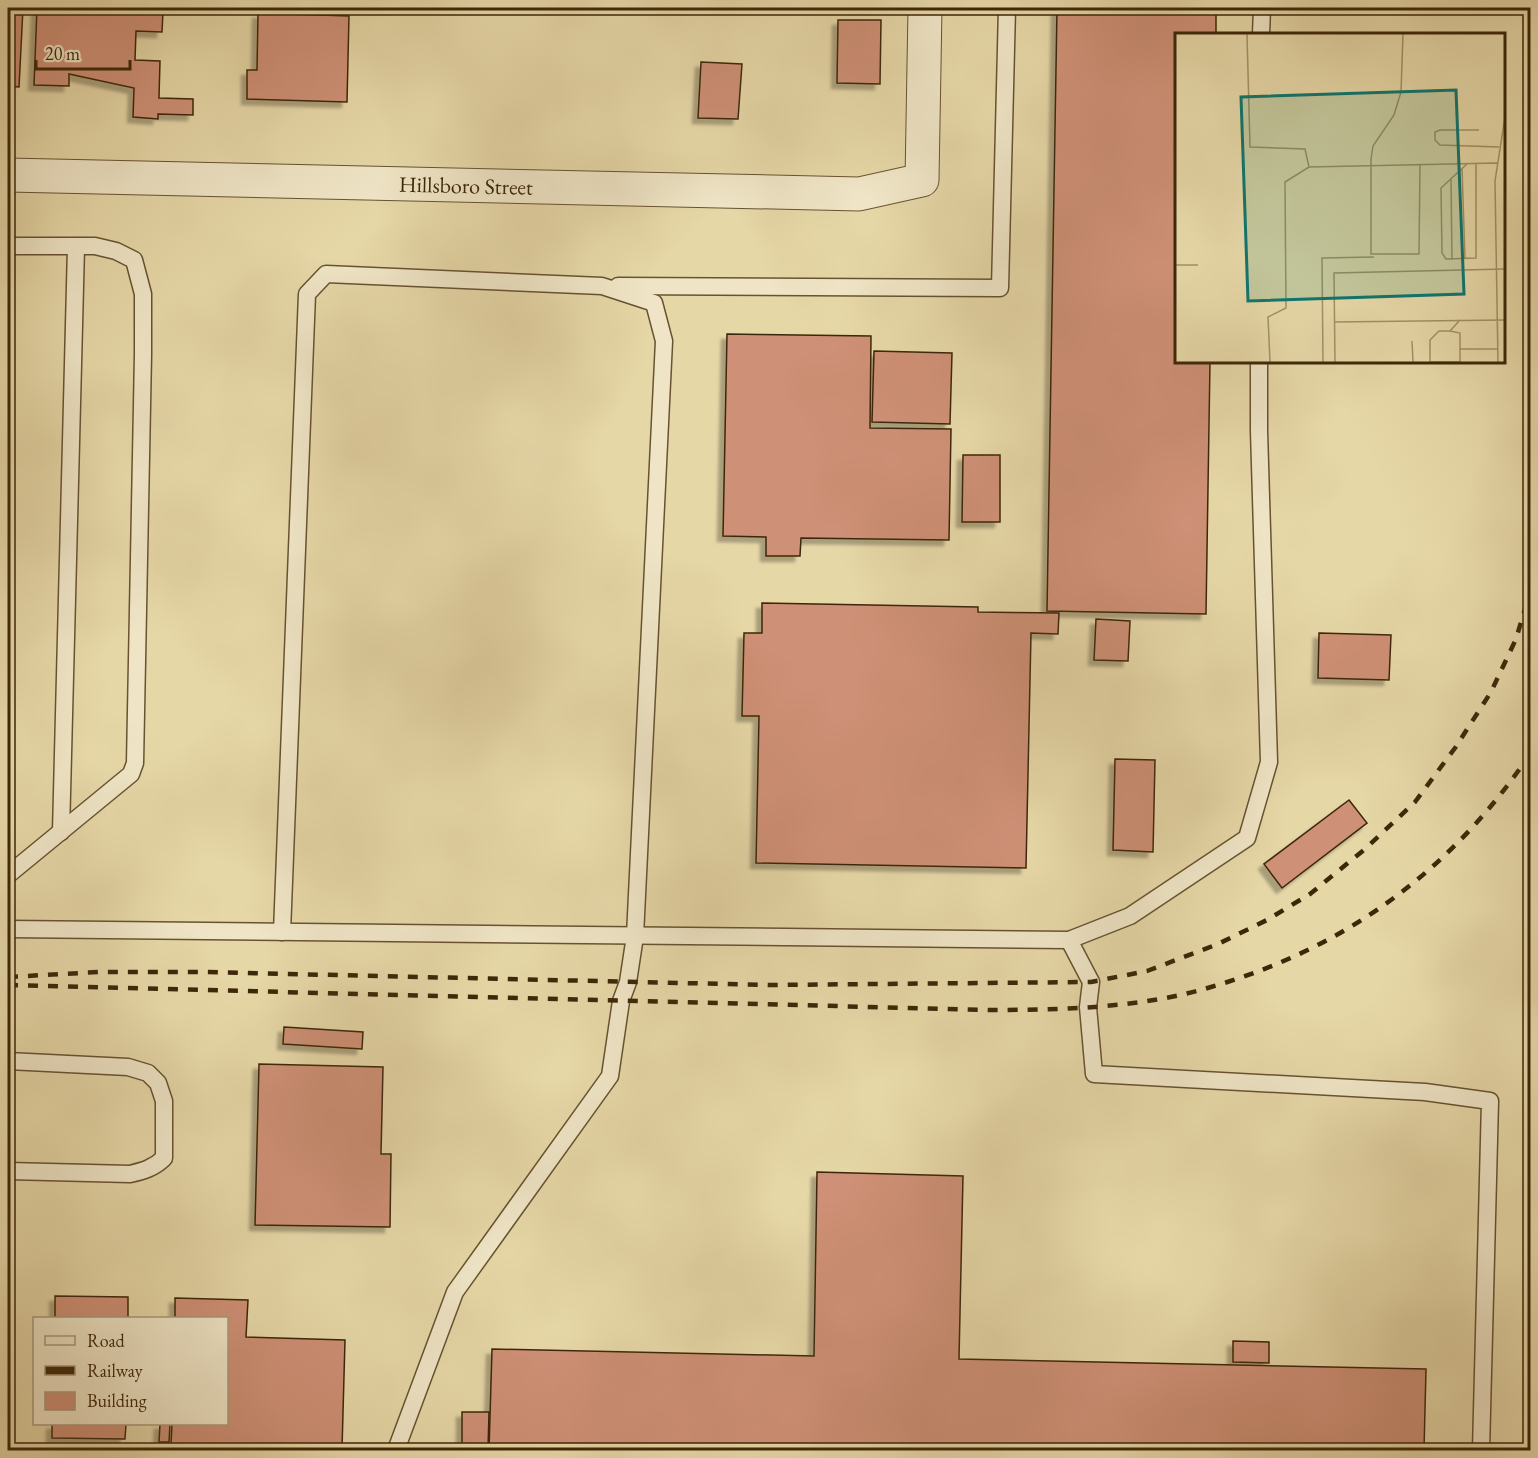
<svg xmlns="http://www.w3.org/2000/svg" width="1538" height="1458" font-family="'EB Garamond',serif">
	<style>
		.building { fill: #ce9076; stroke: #3d2708; stroke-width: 1.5; filter: url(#shadow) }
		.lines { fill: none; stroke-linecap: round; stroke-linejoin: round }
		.lane-casing { stroke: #675330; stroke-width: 19 }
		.street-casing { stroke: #675330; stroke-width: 35 }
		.lane { stroke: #efe5c6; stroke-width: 16 }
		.street { stroke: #efe5c6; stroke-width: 33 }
		.rail { stroke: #3d2708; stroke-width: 4.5; stroke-dasharray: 10 10; stroke-linecap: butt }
		.labels { text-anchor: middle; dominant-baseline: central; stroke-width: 4.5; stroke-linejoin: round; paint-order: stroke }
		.street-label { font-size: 22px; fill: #3d2708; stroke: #efe5c6 }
		.inset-road { fill: none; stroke: #a29167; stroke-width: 1.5 }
		.view { fill: #0f766e; fill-opacity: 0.15; stroke: #0f766e; stroke-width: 3 }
		.inset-edge { fill: none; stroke: #3d2708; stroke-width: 3 }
	</style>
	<defs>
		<filter id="shadow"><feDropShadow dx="-5.5" dy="5.5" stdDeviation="1.5" flood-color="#0004"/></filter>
	</defs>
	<rect width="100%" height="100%" fill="#e6d7a7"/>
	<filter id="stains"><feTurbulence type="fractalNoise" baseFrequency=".00333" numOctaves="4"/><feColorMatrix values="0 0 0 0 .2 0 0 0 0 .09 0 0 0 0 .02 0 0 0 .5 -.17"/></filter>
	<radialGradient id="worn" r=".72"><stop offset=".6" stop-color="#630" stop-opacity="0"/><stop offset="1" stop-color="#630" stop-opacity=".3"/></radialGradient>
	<g class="building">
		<path d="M8,8h15l-4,79 -11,-1z"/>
		<path d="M37,8l126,3 -1,21 -26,-1 -1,29 25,1 -1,37 34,1v16l-35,-1v5l-25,-2 1,-29 -65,-14v12l-35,-1z"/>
		<path d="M1057,8h159v26h-40v328h34l-4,252 -159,-3z"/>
		<path d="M258,13l91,3 -2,86 -100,-3v-29h10z"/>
		<path d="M838,20h43l-1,64 -43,-1z"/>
		<path d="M701,62l41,2 -4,55 -40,-1z"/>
		<path d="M727,334l144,2 -1,92 81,1 -2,111 -148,-2 -1,18h-34v-19l-43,-1z"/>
		<path d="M874,351l78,2 -2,71 -78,-2z"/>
		<path d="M963,455h37v67h-38z"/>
		<path d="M762,603l216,4v5l81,1 -1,21 -27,-1 -5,235 -270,-5 3,-147h-17l2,-83h18z"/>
		<path d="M1096,619l34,2 -2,40 -34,-1z"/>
		<path d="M1319,633l72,2 -2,45 -71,-2z"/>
		<path d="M1115,759l40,1 -2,92 -40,-2z"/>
		<path d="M1349,800l18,23 -85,65 -18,-24z"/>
		<path d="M284,1027l79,5 -1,17 -79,-5z"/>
		<path d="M259,1064l124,3 -2,87h10l-1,73 -135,-2z"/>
		<path d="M817,1172l146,4 -4,183 467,10 -2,81h-935l3,-101 322,7z"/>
		<path d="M55,1296l73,1v21h-73z"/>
		<path d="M175,1298l73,2 -2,37 99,3 -3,109 -171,-5 1,-20h54v-106h-51z"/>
		<path d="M1233,1341l36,1v21l-36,-1z"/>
		<path d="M462,1412h27l-1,37h-26z"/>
		<path d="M52,1424h74l-1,15 -73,-1z"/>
		<path d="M160,1424h10l-1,18h-10z"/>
	</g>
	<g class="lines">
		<g class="lane-casing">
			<g id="lane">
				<path d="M1261,34l1,-26"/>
				<path d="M8,246h87l21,5 18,9 9,34v60l-8,409 -4,11 -123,101"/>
				<path d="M618,286l382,2 7,-280"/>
				<path d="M61,832l15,-585"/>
				<path d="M8,929l1061,11 61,-24 117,-78 22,-76 -10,-331v-69"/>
				<path d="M282,932l25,-638 19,-20 276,12 52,17 10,38 -29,595 -7,46 -7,19 -11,75 -155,216 -59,158"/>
				<path d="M1069,940l22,42 -3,25 6,67 331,18 65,9 -9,349"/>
				<path d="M8,1061l120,6 20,6 10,10 6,18v57c-10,10 -21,13 -34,16l-122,-3"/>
			</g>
		</g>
		<g class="street-casing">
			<g id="street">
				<path id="s1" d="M8,175l851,19 63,-14 3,-172"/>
			</g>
		</g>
		<use href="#lane" class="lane"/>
		<use href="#street" class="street"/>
		<g class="rail">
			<path d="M8,977l91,-5h104l566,13 322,-3 56,-11 71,-27 49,-24 43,-26 55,-45 50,-47 40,-54 36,-56 25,-53 14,-47"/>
			<path d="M8,985l982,25c71,0 152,-2 221,-23 135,-39 241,-117 319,-233"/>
		</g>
	</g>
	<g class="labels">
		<g class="street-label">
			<text stroke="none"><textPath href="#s1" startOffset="458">Hillsboro Street</textPath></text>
		</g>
	</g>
	<g transform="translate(1175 33)">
		<rect width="330" height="330" fill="#e6d7a7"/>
		<path class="inset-road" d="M72,1l3,113 55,2 4,18M228,1l-2,58 -7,23 -21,31 -2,13v95h48l1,-89M304,97h-39l-5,2v8l5,5 59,2M292,131l-26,24 1,65 4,6 30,-1v-95M287,135l3,91M276,145l1,82M0,232h23M159,289l171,-2M275,298l10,2v29h-30v-22l9,-9h11l10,-11M237,308l1,21M285,316h38M95,329l-2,-45 18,-9 -1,-126 24,-15 188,-4M148,329l-1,-104 52,-1M160,329l-1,-89 171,-4M323,329l-3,-181 10,-64"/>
		<path class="view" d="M281,57l8,204 -216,7 -7,-204z"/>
		<rect width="330" height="330" class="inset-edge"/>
	</g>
	<rect width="1538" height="1458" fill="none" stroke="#e6d7a7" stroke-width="30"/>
	<rect x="9" y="9" width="1520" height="1440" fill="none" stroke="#3d2708" stroke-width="3"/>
	<rect x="15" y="15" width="1508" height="1428" fill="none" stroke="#3d2708" stroke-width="1.5"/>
	<rect x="33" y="1317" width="195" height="108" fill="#efe5c6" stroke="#a8997a" stroke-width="1.5"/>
	<rect x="45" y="1336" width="30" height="9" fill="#efe5c6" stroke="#a8997a" stroke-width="1.5"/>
	<text x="87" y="1347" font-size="18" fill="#3d2708">Road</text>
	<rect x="45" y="1366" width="30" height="9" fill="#3d2708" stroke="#a8997a" stroke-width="1.5"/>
	<text x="87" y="1377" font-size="18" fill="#3d2708">Railway</text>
	<rect x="45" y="1392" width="30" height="18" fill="#ce9076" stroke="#a8997a" stroke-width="1.5"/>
	<text x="87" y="1407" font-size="18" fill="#3d2708">Building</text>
	<path d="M36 60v9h94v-9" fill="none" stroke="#3d2708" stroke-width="3"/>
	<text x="45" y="60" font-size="18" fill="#3d2708" stroke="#efe5c6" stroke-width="4.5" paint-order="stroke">20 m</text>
	<rect width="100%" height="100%" filter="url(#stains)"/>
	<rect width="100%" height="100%" fill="url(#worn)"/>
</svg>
